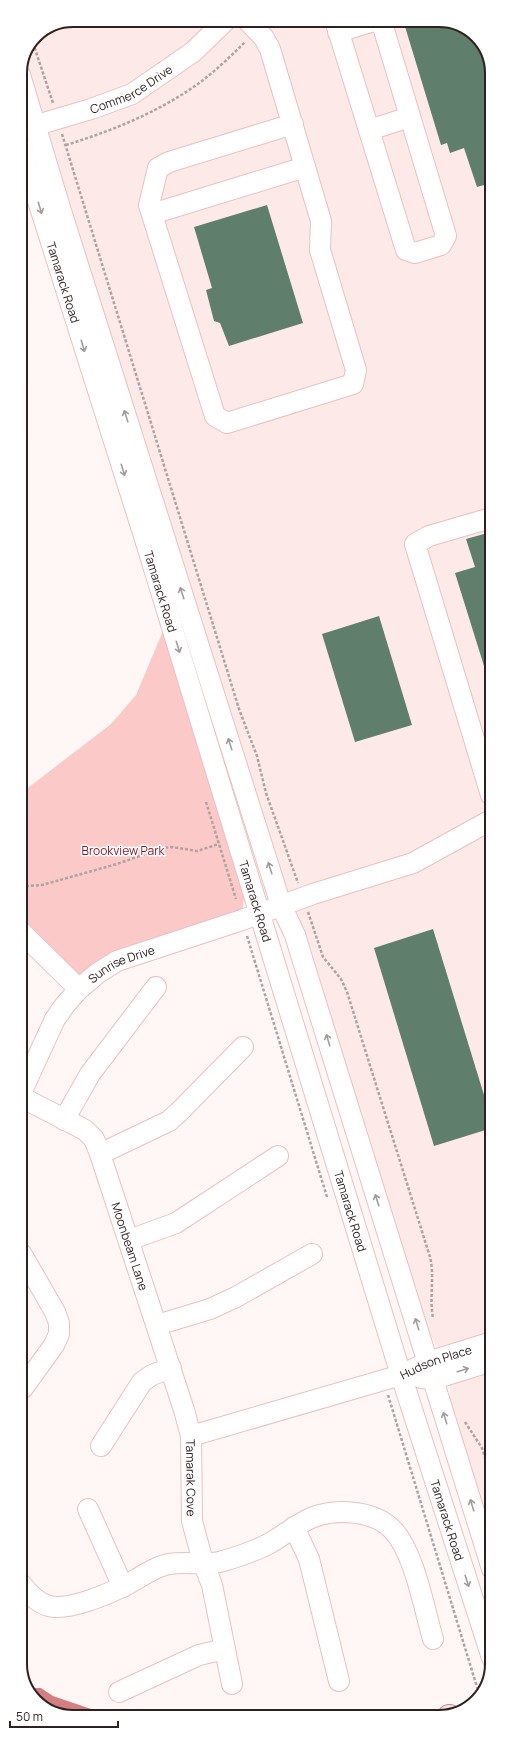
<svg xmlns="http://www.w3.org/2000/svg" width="512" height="1737" font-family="Manrope,sans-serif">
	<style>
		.built { fill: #fde9e8 }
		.green { fill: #fbc9c8 }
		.water { fill: #d37f81 }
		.building { fill: #5f7f6c }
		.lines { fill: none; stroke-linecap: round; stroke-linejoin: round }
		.minor-casing { stroke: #eac1c1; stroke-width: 22 }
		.major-casing { stroke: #b38e8e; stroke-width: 24 }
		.path { stroke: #aea3a3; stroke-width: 2.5; stroke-dasharray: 3 2; stroke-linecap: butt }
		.minor { stroke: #fff; stroke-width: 20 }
		.major { stroke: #fcdede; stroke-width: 22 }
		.oneway { stroke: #a29b9b }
		.labels { text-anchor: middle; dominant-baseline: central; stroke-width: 3; stroke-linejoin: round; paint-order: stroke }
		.street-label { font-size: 12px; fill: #302121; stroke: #fff }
		.park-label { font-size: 12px; fill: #7b1625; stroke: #fff }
		.rim { fill: none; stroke: #302121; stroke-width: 2 }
	</style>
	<rect width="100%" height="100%" fill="#fff6f6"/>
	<g class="built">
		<path d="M73,20h373l28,13 17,29 1,1280 -49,15 -16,-29 -120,-391 -27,-55 -220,-712 -36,-108 12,-27z"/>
		<path d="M492,1361v174l-41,-128 -2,-32z"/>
	</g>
	<path class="green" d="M163,631l81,263 -2,26 -105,34 -58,35 -58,-57 -1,-138 91,-70 25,-29z"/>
	<path class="water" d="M32,1688h9l12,8 44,15 6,6h-34l-31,-13 -9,-15z"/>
	<g class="building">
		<path d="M403,20h43l28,13 15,26 2,6v118l-14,4 -13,-39 -14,5 -3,-10 -6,2z"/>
		<path d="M267,205l36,118 -74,23 -9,-23 -6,-2 -8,-31 6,-2 -18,-61z"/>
		<path d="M491,532v150h-2l-34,-109 20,-6 -9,-28z"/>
		<path d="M379,616l33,109 -57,17 -33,-108z"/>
		<path d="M433,929l59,192v7l-58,18 -60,-198z"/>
	</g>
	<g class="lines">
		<g class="minor-casing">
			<g id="minor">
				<path d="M247,20l17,18 6,11 51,172 -1,29 36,120 -3,14 -126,39 -12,-7 -66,-211 9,-37 11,-6 124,-38"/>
				<path d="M335,20l71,230 9,3 26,-8 5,-9 -65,-216"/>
				<path d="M338,32l39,-12"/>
				<path d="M20,75l41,136 220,694 14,30 7,23 190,611"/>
				<path id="s1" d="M20,130l71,-21 41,-15 61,-42 33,-32"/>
				<path d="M369,130l41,-13"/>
				<path id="s2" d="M20,144l124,392 257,839 91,283"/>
				<path d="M152,214l153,-47"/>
				<path d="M491,518l-62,18 -14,8 76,251"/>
				<path d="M21,932l58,57"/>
				<path id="s3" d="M21,1093l34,-74 10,-14 14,-16 19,-16 19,-12 125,-41 71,-26 100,-31 78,-43"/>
				<path id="s4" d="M21,1097l64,33 9,9 6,15 84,256 7,26 1,85 11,41 9,23 20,99"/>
				<path d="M64,1120l26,-46 66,-87"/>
				<path d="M100,1154l69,-33 10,-9 64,-65"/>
				<path d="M129,1240l47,-17 102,-67"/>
				<path d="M21,1253l34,59 4,11v11l-5,11 -31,43"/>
				<path d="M157,1325l53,-16 26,-12 76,-43"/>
				<path d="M421,1378l13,1 58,-18"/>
				<path id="s5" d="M191,1436l210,-61 27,-13 64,-20"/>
				<path d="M101,1446l41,-64 10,-7 19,-7"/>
				<path d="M88,1509l35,78"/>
				<path d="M294,1527l15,32 30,122"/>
				<path d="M21,1584c7,9 16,19 28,22 19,5 57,-11 75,-20 12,-6 23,-14 35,-19 19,-8 40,-1 60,-5 13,-3 39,-12 51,-19 14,-8 26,-18 41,-25 24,-10 62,-8 81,11 22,22 32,79 41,110"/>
				<path d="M119,1692l80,-37 26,-6"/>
			</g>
		</g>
		<g class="major-casing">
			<path id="major" d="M449,1716h1"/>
		</g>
		<g class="path">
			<path d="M33,43l20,60"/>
			<path d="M62,134l177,575 18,47 9,37 32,90"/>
			<path d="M66,145c42,-13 83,-29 120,-53 22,-14 41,-32 59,-50"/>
			<path d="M206,802l30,97"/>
			<path d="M21,885l7,1 14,-1 75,-21 45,-16 10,-1 25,4 22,-7"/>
			<path d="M308,912l15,45 18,22 6,13 83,265c5,20 -1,40 3,61"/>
			<path d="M247,936l80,261"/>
			<path d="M388,1395l92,302"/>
			<path d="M465,1422l17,26 10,31"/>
			<path d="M479,1689l5,-2"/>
		</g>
		<use href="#minor" class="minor"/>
		<use href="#major" class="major"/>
	</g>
	<defs><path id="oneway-shaft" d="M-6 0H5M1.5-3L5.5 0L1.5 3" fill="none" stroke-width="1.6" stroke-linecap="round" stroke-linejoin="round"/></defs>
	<g class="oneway">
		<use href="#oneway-shaft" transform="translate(40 208) rotate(73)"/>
		<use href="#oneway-shaft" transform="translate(83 346) rotate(73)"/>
		<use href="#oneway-shaft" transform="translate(126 416) rotate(-108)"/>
		<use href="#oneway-shaft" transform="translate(123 470) rotate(73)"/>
		<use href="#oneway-shaft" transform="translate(182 593) rotate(-108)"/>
		<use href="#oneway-shaft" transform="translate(178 647) rotate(73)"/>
		<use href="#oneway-shaft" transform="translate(230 744) rotate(-108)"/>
		<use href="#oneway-shaft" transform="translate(270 868) rotate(-108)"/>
		<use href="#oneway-shaft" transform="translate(328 1040) rotate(-107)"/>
		<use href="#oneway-shaft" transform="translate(377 1200) rotate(-108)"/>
		<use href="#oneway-shaft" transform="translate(417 1324) rotate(-107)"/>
		<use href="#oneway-shaft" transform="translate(463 1370) rotate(-17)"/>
		<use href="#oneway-shaft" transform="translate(445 1418) rotate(-107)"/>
		<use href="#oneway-shaft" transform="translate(472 1505) rotate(-107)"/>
		<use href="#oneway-shaft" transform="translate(467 1581) rotate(72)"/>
	</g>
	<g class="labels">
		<g class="street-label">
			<text stroke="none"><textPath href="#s1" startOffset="119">Commerce Drive</textPath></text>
			<text stroke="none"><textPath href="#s2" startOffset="145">Tamarack Road</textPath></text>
			<text stroke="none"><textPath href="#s2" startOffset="469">Tamarack Road</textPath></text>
			<text stroke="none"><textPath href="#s2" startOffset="793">Tamarack Road</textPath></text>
			<text stroke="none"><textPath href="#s3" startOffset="170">Sunrise Drive</textPath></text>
			<text stroke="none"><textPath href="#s2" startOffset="1117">Tamarack Road</textPath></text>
			<text stroke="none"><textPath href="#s4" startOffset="198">Moonbeam Lane</textPath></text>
			<text stroke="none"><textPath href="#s5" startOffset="256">Hudson Place</textPath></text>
			<text stroke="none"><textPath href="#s4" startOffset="439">Tamarak Cove</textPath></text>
			<text stroke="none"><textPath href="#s2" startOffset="1441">Tamarack Road</textPath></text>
		</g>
		<g class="park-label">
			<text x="123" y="850">Brookview Park</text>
		</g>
	</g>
	<path d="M0 0H512V1737H0ZM73 27H439A46 46 0 0 1 485 73V1664A46 46 0 0 1 439 1710H73A46 46 0 0 1 27 1664V73A46 46 0 0 1 73 27Z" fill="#fff" fill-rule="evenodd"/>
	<path class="rim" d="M73 27H439A46 46 0 0 1 485 73V1664A46 46 0 0 1 439 1710H73A46 46 0 0 1 27 1664V73A46 46 0 0 1 73 27Z"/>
	<path d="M10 1721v6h108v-6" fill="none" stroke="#302121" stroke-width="2"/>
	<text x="16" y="1721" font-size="12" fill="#302121" stroke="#ffffff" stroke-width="3" paint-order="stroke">50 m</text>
</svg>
